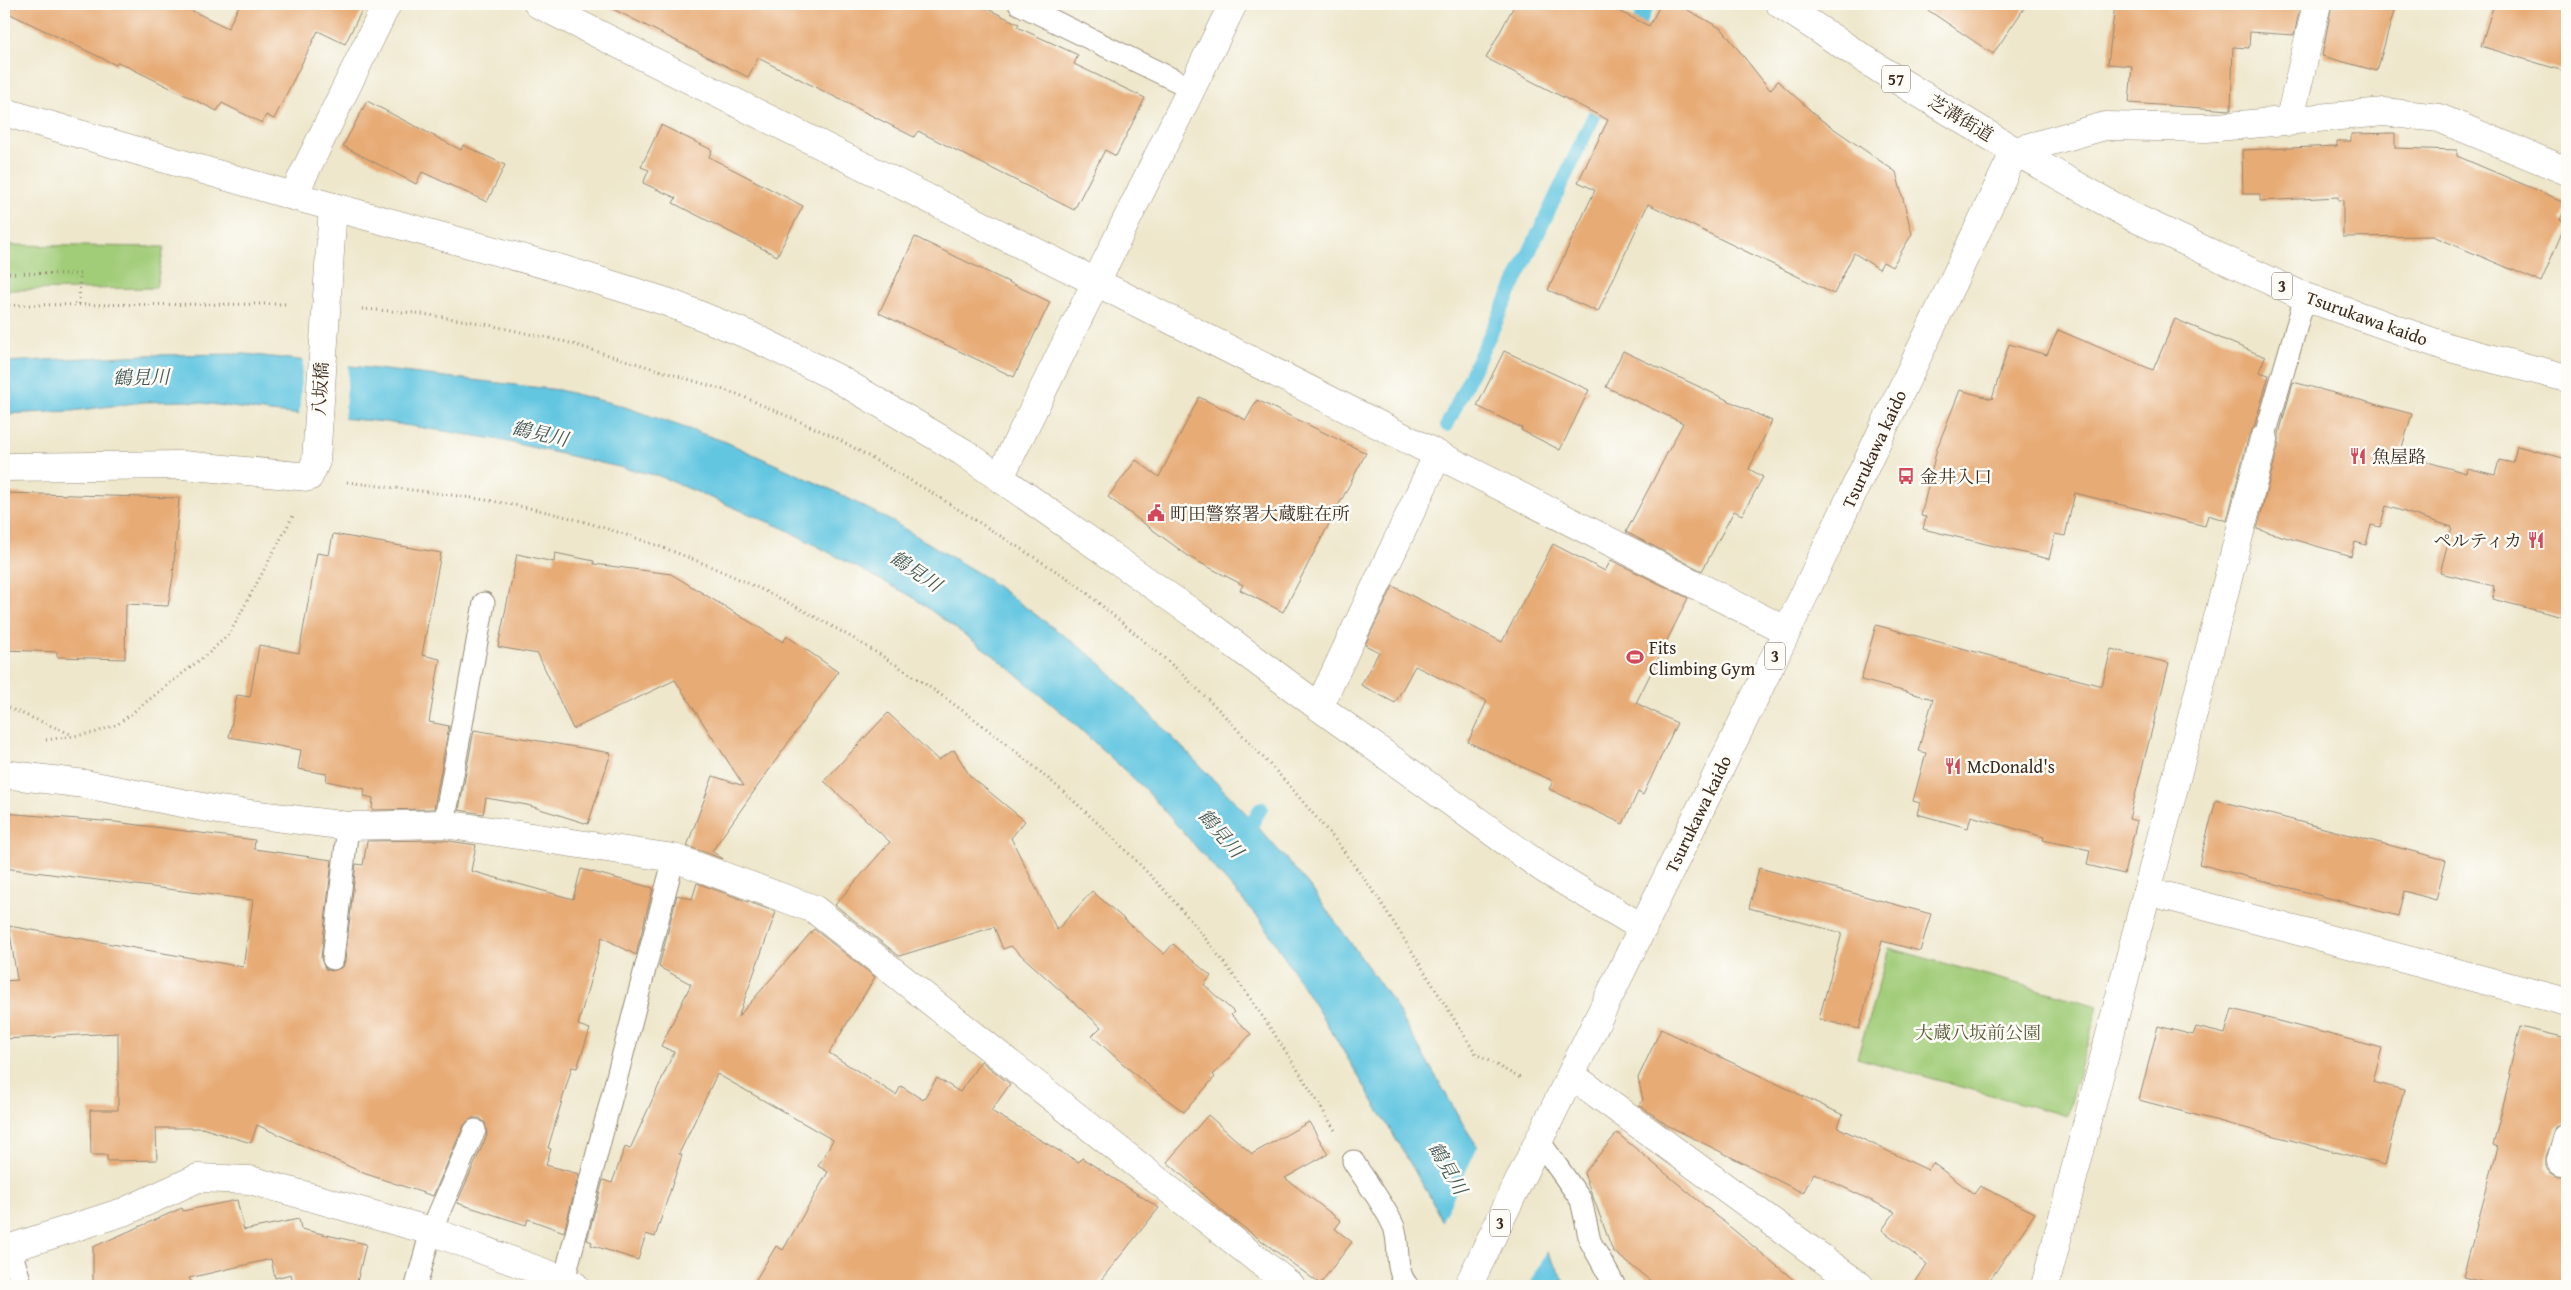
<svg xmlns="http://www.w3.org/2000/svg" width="2571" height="1290" font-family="'Gentium Book Plus','Noto Serif JP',serif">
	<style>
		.green { fill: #a1cc78; stroke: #6e7b4b }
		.water { fill: #63c6e1; stroke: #4f7880 }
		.pier { fill: #eee7cc }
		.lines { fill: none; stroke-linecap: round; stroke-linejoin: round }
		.stream { stroke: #63c6e1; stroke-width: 14 }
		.building { fill: #e7ab76 }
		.lane-casing { stroke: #948875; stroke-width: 23 }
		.street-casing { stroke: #948875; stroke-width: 29 }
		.secondary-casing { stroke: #948875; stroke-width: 29 }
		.primary-casing { stroke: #948875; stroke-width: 29 }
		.path { stroke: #948875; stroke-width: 3; stroke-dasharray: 1 4; stroke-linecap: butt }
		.lane { stroke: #fff; stroke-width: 21 }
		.street { stroke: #fff; stroke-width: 28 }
		.secondary { stroke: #fff; stroke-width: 28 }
		.primary { stroke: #fff; stroke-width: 28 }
		.labels { text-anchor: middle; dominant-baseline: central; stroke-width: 5; stroke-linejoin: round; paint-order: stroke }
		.shield { fill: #fdfcf7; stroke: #75695f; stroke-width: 1 }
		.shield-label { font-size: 16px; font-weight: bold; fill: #3b2a1e }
		.street-label { font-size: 18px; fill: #3b2a1e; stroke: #fdfcf7 }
		.poi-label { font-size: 18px; fill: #3b2a1e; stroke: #fdfcf7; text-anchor: start }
		.park-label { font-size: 18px; fill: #5a5b39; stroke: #fdfcf7 }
		.water-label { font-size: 19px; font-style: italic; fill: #475958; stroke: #fdfcf7 }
	</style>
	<rect width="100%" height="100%" fill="#fdfcf7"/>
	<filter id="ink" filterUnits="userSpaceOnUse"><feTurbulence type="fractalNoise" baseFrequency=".02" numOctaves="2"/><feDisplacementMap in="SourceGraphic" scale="10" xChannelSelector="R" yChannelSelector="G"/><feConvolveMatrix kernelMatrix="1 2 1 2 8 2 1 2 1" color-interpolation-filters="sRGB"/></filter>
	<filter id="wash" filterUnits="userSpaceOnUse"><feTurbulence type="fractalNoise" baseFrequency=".0096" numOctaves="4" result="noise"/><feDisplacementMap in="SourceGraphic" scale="20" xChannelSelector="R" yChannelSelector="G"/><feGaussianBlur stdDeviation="1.12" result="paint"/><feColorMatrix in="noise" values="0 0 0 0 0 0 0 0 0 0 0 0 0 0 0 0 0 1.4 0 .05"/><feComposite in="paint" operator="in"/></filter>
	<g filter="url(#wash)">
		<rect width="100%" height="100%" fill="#eee7cc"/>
		<g class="green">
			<path d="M4,245l160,2 -8,41 -152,2z"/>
			<path d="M1889,948l209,58 -31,110 -210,-58z"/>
		</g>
		<path class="water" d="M246,354l313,36 60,15 107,37 106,48 61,32 90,54 114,84 145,149 67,76 84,117 73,127 95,145 4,12h-91l-45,-91 -94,-158 -73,-115 -116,-132 -79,-73 -70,-59 -86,-62 -126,-67 -126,-53 -164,-37 -110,-17 -115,-10 -83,-11 -44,1 -71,9 -68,3v-52l142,-7z"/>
		<g class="pier">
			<path d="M303,359l46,5 -5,57 -45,-4z"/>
			<path d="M1479,1144l69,105 -19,37h-58l-31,-61z"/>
		</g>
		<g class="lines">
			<g class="stream">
				<path d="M1632,37l16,-33"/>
				<path d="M1447,425l156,-328"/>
				<path d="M1244,838l17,-30"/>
			</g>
		</g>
		<g id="blocks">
			<g class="building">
				<path d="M4,4h174l50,24 12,-24h125l-20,40 -27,-13 -44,88 -8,-4 -4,8 -40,-20 -5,8 -99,-49 -2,3 -112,-54z"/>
				<path d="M603,4h374l42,20 -2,3 61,28 -4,9 71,34 -29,58 -11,-6 -31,60 -156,-79 -4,6 -156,-79 -10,19z"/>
				<path d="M1515,4h89l45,22 12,-22h16l45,25 48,61 8,-9 42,38 76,53 16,62 -20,33 -9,-5 -4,7 -25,-16 -20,41 -186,-90 -50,108 -50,-22 47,-100 -17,-8 30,-62 -122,-62z"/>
				<path d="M1919,4h108l-34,50z"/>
				<path d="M2115,4h186l-7,31 -44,-3 -1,16 -16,-1 -2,63 -102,-7 3,-37 -24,-2z"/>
				<path d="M2332,4h64l-19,67 -55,-15z"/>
				<path d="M2494,4h73v68l-86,-26z"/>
				<path d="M367,101l94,49 2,-5 42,20 -18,37 -65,-30 -6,12 -73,-38z"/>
				<path d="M661,125l51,25 -3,7 94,49 -26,50 -104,-53 3,-5 -33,-15 6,-13 -8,-3z"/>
				<path d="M2395,133v15l62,2v6l110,47 -7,17 6,3 -25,59 -108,-46 -90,1v-37h-5v-3l-78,4v-7h-17l-1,-44 95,-4v-5h14v-7z"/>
				<path d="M915,237l135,65 -36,75 -135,-64z"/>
				<path d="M2175,319l90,38 -6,15 10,3 -15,52 -5,8 -22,86 -19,-6 -3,11 -130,-33 -10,43 -10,-2 -6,25 -126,-30 3,-12 -5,-1 16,-68 23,-58 32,9 17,-55 38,11 11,-25 95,40z"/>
				<path d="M1504,351l85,39 -29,60 -39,-20 1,-2 -45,-22z"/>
				<path d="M1623,351l149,70 -23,48 14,8 -21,38 -8,-4 -32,60 -76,-39 57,-109 -77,-36z"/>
				<path d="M2293,382l119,32 -12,40 66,19 1,-5 28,7 4,-15 14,3 4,-17 50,13v159l-75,-19 2,-13 -54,-13 12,-46 -66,-21 -6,21 -9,-2 -5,20 -11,-3 -4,14 -94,-27 22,-86v-9z"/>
				<path d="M1199,397l47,23 11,-20 109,53 -83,159 -43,-22 3,-5 -52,-27 -83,-61 28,-37 23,17z"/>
				<path d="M4,493l175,5 -6,79 -5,29 -42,-2 -1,55 -68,-2v-5l-53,-2z"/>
				<path d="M333,534l108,19 -19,102 18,4 -11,63 20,4 -15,83 -62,1 1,-12 -9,-2 1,-7 -39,-8 1,-7 -29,-5 3,-19 -72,-13 8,-42 13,2 9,-52 40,8 18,-100 12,2z"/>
				<path d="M1553,544l52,27 6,-11 77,38 -52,105 41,20 -34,72 -5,-3 -15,32 -74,-35 4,-8 -85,-39 19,-41 -72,-35 -20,37 -34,-18 18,-33 -14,-7 28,-59 109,56z"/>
				<path d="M555,553l39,8v3l77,10 112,68 4,-6 51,36 -126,179 11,8 -36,-13 26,-70 31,10 -69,-106 -102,49 -35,-75 -40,-7 19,-93 37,8z"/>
				<path d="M1876,625l226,61 9,-37 58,14 -40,156 8,2 -13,53 -37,-9 3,-15 -47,-10 1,-3 -73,-21 -3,12 -51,-14 3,-11 -7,-2 13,-48 -8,-2 15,-52 -72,-19z"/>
				<path d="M888,713l50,47 16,-10 16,26 55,45 -14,17 46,92 35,-39 72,63 9,-10 38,32 -7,9 30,27 -3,3 20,19 -38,41 2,2 -31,35 -45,-34 -47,-42 9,-9 -90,-81 -8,3 -9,-22 -95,29 -64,-51 55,-63 -66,-61z"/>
				<path d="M474,730l137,23 -23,71 -61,-19 -41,-7 -3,16 -24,-4z"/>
				<path d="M2216,800l230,60 -10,40 -32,-9 -6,25 -199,-52z"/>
				<path d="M4,813l111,9 140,18 -1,9 78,11 -11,98 4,11 7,2 11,-4 2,-6 11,-97 7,1 4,-24 76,-1 33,5 -5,26 102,28 8,-30 72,19 -17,67 -34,-18 -24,88 12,4 -13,39 -5,-1 -24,81 3,1 -5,16 33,9 -15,58 -36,-13 -2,6 -69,-22 30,-68 -2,-12 -5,-5h-7l-9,7 -31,71 -67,-22 -109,-49 -6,18 -49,-15h-46l1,32 -50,1v-6h-16l-1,-45h28v-77l-114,6v-58l13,-1 -8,-54 234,41 10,-67 -249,-32z"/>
				<path d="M1759,868l172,46 -11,37 -38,-10 -23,88 -40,-10 23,-86 -93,-25z"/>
				<path d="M697,883l79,29 -38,105 76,-88 61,48 -46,76 67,42 5,-9 22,14 14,-22 23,14 21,-31 29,23 -19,27 75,44 13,7 3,-4 77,50 -63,78h-344l24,-40 7,4 45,-78 -10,-6 15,-26 -116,-66 -38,80 3,1 -27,82 -9,-3 -8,26 -47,-15 1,-3 -5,-2 16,-60 9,3 13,-36 5,2 44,-97 -13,-6 30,-62 -32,-17 18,-72 15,4z"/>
				<path d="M2232,1009l150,39 -9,34 31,8 -19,75 -246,-65 19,-74 35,9 3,-8 29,7z"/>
				<path d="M2520,1027l47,11v85l-11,4 -10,31v8l4,6 8,4 9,-1v111h-69l-35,-9 35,-130 -5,-2 18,-71 -2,-1z"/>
				<path d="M1661,1029l182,86 -6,12 91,43 5,-7 41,31 6,-8 55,27 -49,73h-73l14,-22 -45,-34 13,-18 -81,-39 -11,20 -136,-68 -28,-20 4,-5 -5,-22z"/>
				<path d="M1208,1115l44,39 57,-32 19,32 -43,24 56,43 -6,8 17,13 -32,42 -93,-69 -60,-53z"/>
				<path d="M1617,1133l184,153h-144l-44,-35 -29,-78z"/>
				<path d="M237,1200l7,30 55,-11 2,10 65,15 -10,42h-62l-3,-12 -16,4 -4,-19 -82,19 5,8h-101v-39l89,-39 1,3z"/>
			</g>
		</g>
	</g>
	<g filter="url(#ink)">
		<use href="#blocks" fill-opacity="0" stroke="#948875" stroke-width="1"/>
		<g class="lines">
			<g class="lane-casing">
				<g id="lane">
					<path d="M1019,4l172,84"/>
					<path d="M2264,439l41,-142"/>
					<path d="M444,824l40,-221"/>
					<path d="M333,959l15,-133"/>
					<path d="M1540,1142l41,58 9,41 25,45"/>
					<path d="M1353,1161c13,21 31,43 41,66 7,20 -1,42 14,59"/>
					<path d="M10,1248l12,38"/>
					<path d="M564,1280l110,-422"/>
					<path d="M416,1286l15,-55 44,-101"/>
				</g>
			</g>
			<g class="street-casing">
				<g id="street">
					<path d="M538,4l558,278 691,349"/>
					<path d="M2289,122l28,-118"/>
					<path d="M2015,151l90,-25 101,2 178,-16 55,6 128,53"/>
					<path d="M293,196l94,-192"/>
					<path d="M4,467l179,-2 126,12 7,-16 17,-254"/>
					<path d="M1000,477l233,-473"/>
					<path d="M1319,707l118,-251"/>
					<path d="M4,774l81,10 133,26 130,16 96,-2 230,34 140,51 477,377"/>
					<path d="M2147,891l420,111"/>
					<path d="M1571,1075l289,211"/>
					<path d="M2561,1161l6,-23"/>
					<path d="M4,1250l122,-39 72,-33 52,2 181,51 133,49 11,6"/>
					<path d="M2045,1286l219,-847"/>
				</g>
			</g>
			<g class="secondary-casing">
				<path id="secondary" d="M4,112l289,84 272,74 102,32 84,34 86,42 126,74 228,160 128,95 225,162 99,59"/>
			</g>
			<g class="primary-casing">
				<g id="primary">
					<path d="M1780,4l106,69 129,78 116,65 174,81 145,51 117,30"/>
					<path d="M1468,1286l319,-655 228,-480"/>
				</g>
			</g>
			<g class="path">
				<path d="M4,273l76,1 -1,30"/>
				<path d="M4,305l284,-1"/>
				<path d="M362,309l54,4 64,10 86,19 171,52 98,43 99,57 141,89 102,86 44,43 66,71 50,59 42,57 97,155 44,24"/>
				<path d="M347,482c69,9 140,15 208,32 235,60 445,200 609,376 67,73 121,158 172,242"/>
				<path d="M4,706l69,29"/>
				<path d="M46,740l48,-7 24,-9 92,-72 20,-19 64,-119"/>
			</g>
			<use href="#lane" class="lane"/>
			<use href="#street" class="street"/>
			<use href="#secondary" class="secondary"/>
			<use href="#primary" class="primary"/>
		</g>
	</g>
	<defs>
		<g id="restaurant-bare" transform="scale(1.35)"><path d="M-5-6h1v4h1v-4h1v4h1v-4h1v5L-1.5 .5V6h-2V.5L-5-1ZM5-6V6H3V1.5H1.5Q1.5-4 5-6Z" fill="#d1495b" stroke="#fdfcf7" stroke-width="2.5" paint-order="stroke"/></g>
		<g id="bus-bare" transform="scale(1.35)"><path d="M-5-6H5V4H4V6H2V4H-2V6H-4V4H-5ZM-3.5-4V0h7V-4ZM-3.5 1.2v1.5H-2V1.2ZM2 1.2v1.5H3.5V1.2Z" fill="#d1495b" stroke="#fdfcf7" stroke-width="2.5" paint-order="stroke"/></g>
		<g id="civic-bare" transform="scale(1.35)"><path d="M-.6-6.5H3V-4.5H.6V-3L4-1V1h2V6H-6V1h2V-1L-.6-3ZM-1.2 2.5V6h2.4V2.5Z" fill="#d1495b" stroke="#fdfcf7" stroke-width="2.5" paint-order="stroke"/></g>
		<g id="stadium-bare" transform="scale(1.35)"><path d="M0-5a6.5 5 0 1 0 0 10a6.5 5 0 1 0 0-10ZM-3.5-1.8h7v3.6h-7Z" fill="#d1495b" stroke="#fdfcf7" stroke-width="2.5" paint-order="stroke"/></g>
	</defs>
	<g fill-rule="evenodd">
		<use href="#restaurant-bare" x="2358" y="456"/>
		<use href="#bus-bare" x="1906" y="476"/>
		<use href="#civic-bare" x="1156" y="513"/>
		<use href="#restaurant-bare" x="2536" y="540"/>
		<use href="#stadium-bare" x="1635" y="657"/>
		<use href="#restaurant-bare" x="1953" y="766"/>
	</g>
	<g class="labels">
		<g class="shield">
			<rect x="1882" y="65.5" width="28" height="27" rx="4"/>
			<rect x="2272" y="272.5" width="20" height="27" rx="4"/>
			<rect x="1765" y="642.5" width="20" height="27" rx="4"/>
			<rect x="1490" y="1209.5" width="20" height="27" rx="4"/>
		</g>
		<g class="shield-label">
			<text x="1896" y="79">57</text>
			<text x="2282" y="286">3</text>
			<text x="1775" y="656">3</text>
			<text x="1500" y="1223">3</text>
		</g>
		<g class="street-label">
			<text transform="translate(1961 118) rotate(31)">芝溝街道</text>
			<text transform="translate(2367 318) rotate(20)">Tsurukawa kaido</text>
			<text transform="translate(320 389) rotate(-87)">八坂橋</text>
			<text transform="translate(1874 449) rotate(-65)">Tsurukawa kaido</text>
			<text transform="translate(1698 814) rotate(-64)">Tsurukawa kaido</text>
		</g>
		<g class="poi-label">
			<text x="2372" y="456">魚屋路</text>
			<text x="1920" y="476">金井入口</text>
			<text x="1170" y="513">町田警察署大蔵駐在所</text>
			<text x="2522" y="540" text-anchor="end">ペルティカ</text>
			<text x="1649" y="647">Fits<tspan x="1649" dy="21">Climbing Gym</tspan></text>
			<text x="1967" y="766">McDonald's</text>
		</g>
		<g class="park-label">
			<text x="1978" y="1032">大蔵八坂前公園</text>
		</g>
		<g class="water-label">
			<text transform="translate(141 377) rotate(-1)">鶴見川</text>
			<text transform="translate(540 433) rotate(13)">鶴見川</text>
			<text transform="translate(916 571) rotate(34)">鶴見川</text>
			<text transform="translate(1221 833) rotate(49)">鶴見川</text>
			<text transform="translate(1448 1168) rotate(60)">鶴見川</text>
		</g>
	</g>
	<rect width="2571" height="1290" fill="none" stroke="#fdfcf7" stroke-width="20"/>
</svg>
